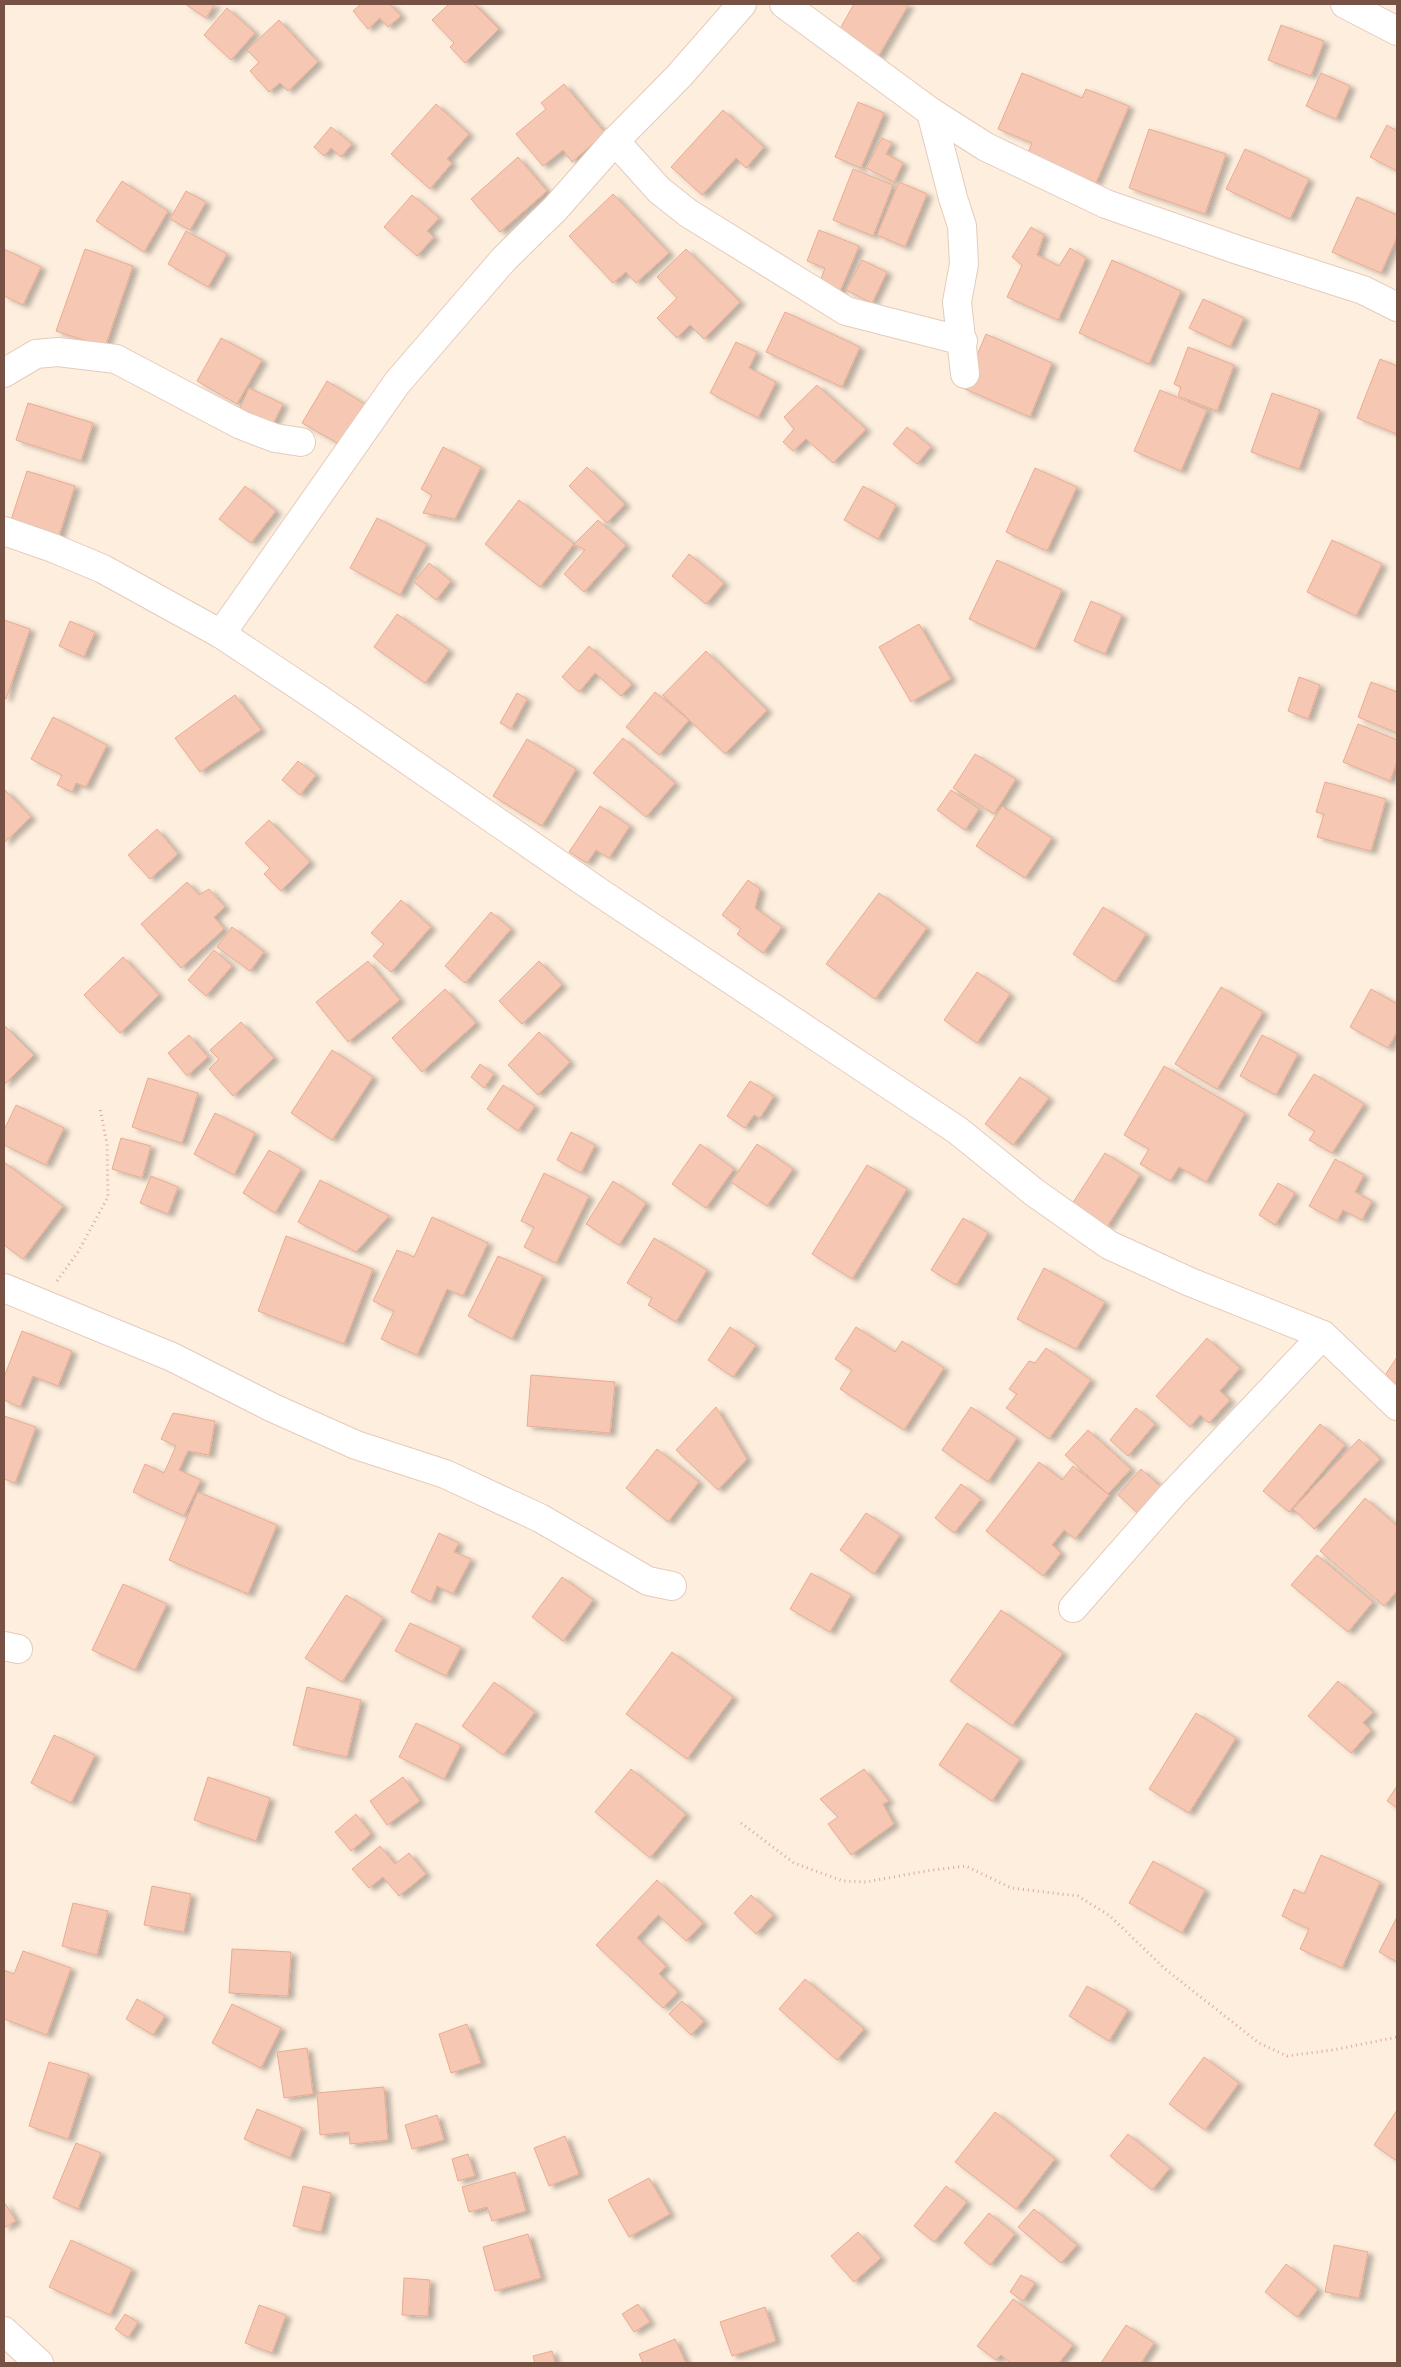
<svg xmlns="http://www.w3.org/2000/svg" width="1401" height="2367" font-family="'Sofia Sans Condensed',sans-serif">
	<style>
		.building { fill: #f6c7b2; stroke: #eaab91; filter: url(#shadow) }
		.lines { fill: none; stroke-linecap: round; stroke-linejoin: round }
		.street-casing { stroke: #e5cbbc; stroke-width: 30 }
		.path { stroke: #daab96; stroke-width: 3; stroke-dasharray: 1 4; stroke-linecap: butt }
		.street { stroke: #fff; stroke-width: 28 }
	</style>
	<defs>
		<filter id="shadow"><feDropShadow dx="5.5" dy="3" stdDeviation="2.5" flood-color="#0004"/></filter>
	</defs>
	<rect width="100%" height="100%" fill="#feeedd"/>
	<g class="building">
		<path d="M185,4h30l-9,14z"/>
		<path d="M361,4h29l11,12 -13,11 -8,-9 -12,11 -15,-18z"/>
		<path d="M449,4h25l25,25 -34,34 -15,-16 4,-4 -22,-23z"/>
		<path d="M854,4h55l-31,53 -41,-23z"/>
		<path d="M227,8l28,25 -24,27 -27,-25z"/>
		<path d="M279,20l39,42 -30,29 -8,-8 -11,9 -19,-21 9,-9 -12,-12z"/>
		<path d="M1281,25l43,16 -13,35 -43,-16z"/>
		<path d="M1022,73l60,25 4,-9 43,17 -33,77 -69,-28 5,-12 -34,-14z"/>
		<path d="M1321,73l29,13 -14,33 -30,-13z"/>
		<path d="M564,84l41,49 -33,29 -9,-12 -20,16 -27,-32 30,-25 -5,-6z"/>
		<path d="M858,102l26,11 -23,55 -26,-11z"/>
		<path d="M436,104l33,30 -22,25 5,4 -22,26 -39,-35z"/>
		<path d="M723,110l41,37 -18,21 -10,-10 -34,37 -31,-28z"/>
		<path d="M1387,125l10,6v40l-27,-14z"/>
		<path d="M331,127l21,17 -11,13 -10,-9 -7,8 -10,-9z"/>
		<path d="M1149,129l77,25 -21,60 -76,-26z"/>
		<path d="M882,138l10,5 -6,11 17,9 -9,19 -28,-14z"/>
		<path d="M1245,149l64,30 -19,40 -64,-30z"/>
		<path d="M518,157l29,34 -47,41 -29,-33z"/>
		<path d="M853,169l40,16 -20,51 -40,-16z"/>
		<path d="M122,181l46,30 -24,41 -48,-31z"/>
		<path d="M899,182l28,12 -22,53 -28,-12z"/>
		<path d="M186,191l20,11 -16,28 -20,-11z"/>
		<path d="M613,194l56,59 -33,30 -10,-11 -13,11 -44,-47z"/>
		<path d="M412,195l27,23 -12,13 7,6 -17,19 -33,-29z"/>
		<path d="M1357,197l40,18v22l-16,36 -49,-21z"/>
		<path d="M1031,227l13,8 -7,20 22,11 11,-18 16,10 -28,62 -51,-23 15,-32 -10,-8z"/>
		<path d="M819,230l40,16 -20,48 -21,-8 7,-18 -18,-7z"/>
		<path d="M186,231l41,23 -19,33 -40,-23z"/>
		<path d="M4,249l37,18 -18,38 -19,-9z"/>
		<path d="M85,249l48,17 -28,81 -49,-16z"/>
		<path d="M686,249l54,53 -36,37 -14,-14 -13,13 -20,-20 20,-20 -20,-21z"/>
		<path d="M862,260l25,12 -15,31 -26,-13z"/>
		<path d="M1112,260l69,31 -32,73 -70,-31z"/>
		<path d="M1203,299l41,19 -14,29 -41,-19z"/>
		<path d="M785,312l75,35 -18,40 -76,-35z"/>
		<path d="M986,334l66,29 -22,54 -67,-29z"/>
		<path d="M221,338l41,22 -25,44 -40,-23z"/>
		<path d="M736,342l21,10 -8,16 27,14 -18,36 -48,-25z"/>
		<path d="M1188,347l46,18 -17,46 -39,-15 3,-9 -7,-3z"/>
		<path d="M1380,359l17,7v68l-40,-16z"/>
		<path d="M327,381l38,23 -24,41 -39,-22z"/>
		<path d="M817,385l49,44 -33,34 -27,-24 -13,12 -10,-9 11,-13 -10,-12z"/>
		<path d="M249,388l34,16 -11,22 -33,-16z"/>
		<path d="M1160,390l47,20 -26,61 -47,-20z"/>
		<path d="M1272,393l48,17 -21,59 -48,-17z"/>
		<path d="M28,403l65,20 -12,38 -65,-21z"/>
		<path d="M907,427l24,20 -14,17 -24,-20z"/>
		<path d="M443,447l38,20 -26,52 -32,-6 9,-18 -11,-6z"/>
		<path d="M587,467l38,37 -18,19 -38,-37z"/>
		<path d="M1035,468l42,19 -30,64 -41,-19z"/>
		<path d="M27,471l48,15 -17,53 -48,-16z"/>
		<path d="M245,486l31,25 -25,32 -32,-24z"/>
		<path d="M863,486l33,19 -18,34 -34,-19z"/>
		<path d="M519,500l55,44 -34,43 -55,-43z"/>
		<path d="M377,518l50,26 -27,51 -50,-27z"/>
		<path d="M598,520l28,25 -42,47 -20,-18 21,-24 -11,-6z"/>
		<path d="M1332,540l50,24 -26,52 -49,-24z"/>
		<path d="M689,554l35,29 -18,21 -34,-28z"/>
		<path d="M997,560l65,30 -27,59 -66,-30z"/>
		<path d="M429,563l22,18 -15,19 -22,-18z"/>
		<path d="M1091,601l31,14 -17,39 -31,-13z"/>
		<path d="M397,614l52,36 -24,33 -51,-36z"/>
		<path d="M4,620l26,9 -24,70 -2,-1z"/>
		<path d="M70,621l25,11 -11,25 -25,-11z"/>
		<path d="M919,624l32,55 -40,23 -32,-55z"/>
		<path d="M589,646l43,38 -11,12 -26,-23 -16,19 -17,-15z"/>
		<path d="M706,651l61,59 -42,44 -62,-59z"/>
		<path d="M1299,677l21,8 -12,34 -20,-8z"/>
		<path d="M1371,682l26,10v41l-39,-16z"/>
		<path d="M655,692l34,28 -30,35 -33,-28z"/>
		<path d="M517,693l10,6 -16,30 -11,-6z"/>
		<path d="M235,695l26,35 -61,42 -25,-34z"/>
		<path d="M53,717l54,28 -21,42 -10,-4 -4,9 -15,-7 5,-10 -31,-16z"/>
		<path d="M1358,724l39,16v22l-7,19 -47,-19z"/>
		<path d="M623,738l52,45 -29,34 -53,-44z"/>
		<path d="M527,739l49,30 -34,57 -49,-30z"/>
		<path d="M975,754l41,25 -22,35 -41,-26z"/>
		<path d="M298,761l18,14 -16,20 -18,-15z"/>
		<path d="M1325,782l61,17 -15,52 -54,-14 7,-23 -8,-2z"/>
		<path d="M4,789l27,28 -27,26z"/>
		<path d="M951,790l28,19 -14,21 -28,-20z"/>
		<path d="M600,806l30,20 -21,32 -13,-8 -9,13 -18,-11z"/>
		<path d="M1002,806l50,32 -27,40 -49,-32z"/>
		<path d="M269,820l41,42 -29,29 -17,-17 6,-6 -25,-25z"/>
		<path d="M157,829l21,25 -28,25 -22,-24z"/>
		<path d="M748,880l12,9 -5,19 27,19 -19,26 -26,-19 4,-5 -19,-14z"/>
		<path d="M187,882l12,13 10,-6 16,18 -11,10 10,12 -43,39 -40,-44z"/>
		<path d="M879,893l48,35 -52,71 -49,-35z"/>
		<path d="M401,900l30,27 -40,45 -18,-16 11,-12 -13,-11z"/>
		<path d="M1103,907l43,27 -31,48 -42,-28z"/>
		<path d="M491,912l20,17 -46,54 -20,-17z"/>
		<path d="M232,927l32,25 -14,19 -33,-24z"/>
		<path d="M214,950l18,16 -26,30 -18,-16z"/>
		<path d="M123,957l36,38 -39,38 -36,-38z"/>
		<path d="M368,961l32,39 -52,42 -32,-40z"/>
		<path d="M539,961l23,24 -40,39 -23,-23z"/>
		<path d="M977,972l33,22 -33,49 -33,-23z"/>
		<path d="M1221,987l42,25 -46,77 -42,-25z"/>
		<path d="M445,989l31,34 -54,49 -30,-34z"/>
		<path d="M1371,989l26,15v28l-9,16 -38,-21z"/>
		<path d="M241,1022l33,36 -41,38 -24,-27 10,-10 -9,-9z"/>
		<path d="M4,1025l30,30 -30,30z"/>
		<path d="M539,1032l31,30 -32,33 -30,-30z"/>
		<path d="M189,1035l19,22 -21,19 -19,-23z"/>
		<path d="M1262,1035l36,19 -22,41 -36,-19z"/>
		<path d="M332,1050l41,27 -41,63 -41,-27z"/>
		<path d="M480,1064l14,10 -10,14 -13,-11z"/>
		<path d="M1164,1066l81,47 -39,69 -27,-15 -9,14 -30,-17 9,-15 -25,-14z"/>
		<path d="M1314,1074l50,30 -32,49 -23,-13 6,-9 -27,-16z"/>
		<path d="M1020,1077l29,21 -36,47 -28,-21z"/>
		<path d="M148,1078l50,15 -16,50 -50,-16z"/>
		<path d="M750,1081l24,15 -14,22 -6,-3 -9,13 -18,-12z"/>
		<path d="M503,1085l32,21 -17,25 -31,-22z"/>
		<path d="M16,1105l48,23 -18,37 -42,-20v-15z"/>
		<path d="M215,1113l40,20 -21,42 -40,-21z"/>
		<path d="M571,1132l24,13 -14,28 -24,-13z"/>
		<path d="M121,1138l30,8 -9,32 -30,-9z"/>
		<path d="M700,1144l34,25 -28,39 -34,-24z"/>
		<path d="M757,1144l36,25 -26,37 -36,-24z"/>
		<path d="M269,1150l32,19 -26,44 -32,-20z"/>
		<path d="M1105,1153l35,22 -33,52 -35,-23z"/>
		<path d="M1335,1159l29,16 -9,17 17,9 -10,19 -19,-10 -6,11 -28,-15z"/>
		<path d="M4,1162l59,44 -40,53 -19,-14z"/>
		<path d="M867,1165l40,24 -55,90 -40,-25z"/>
		<path d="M544,1173l45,23 -33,67 -32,-16 10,-20 -13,-6z"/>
		<path d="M151,1176l27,11 -10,27 -28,-11z"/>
		<path d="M320,1180l69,36 -33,36 -58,-30z"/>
		<path d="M613,1181l33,22 -27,42 -33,-21z"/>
		<path d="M1278,1183l17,10 -20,32 -16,-10z"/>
		<path d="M432,1217l56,26 -25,53 -16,-7 -30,66 -36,-16 13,-28 -21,-10 24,-51 17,7z"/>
		<path d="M963,1218l25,15 -32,52 -25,-15z"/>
		<path d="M286,1236l87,33 -29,75 -86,-33z"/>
		<path d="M654,1238l53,32 -31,52 -28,-17 4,-7 -25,-15z"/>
		<path d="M498,1256l45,20 -31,63 -44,-23z"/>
		<path d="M1044,1268l61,34 -29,47 -59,-30z"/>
		<path d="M730,1327l26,18 -23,32 -25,-17z"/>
		<path d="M856,1327l39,25 7,-11 42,27 -40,62 -64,-41 12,-19 -17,-11z"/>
		<path d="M22,1331l50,20 -14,35 -25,-10 -13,31 -16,-7v-23z"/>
		<path d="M1207,1338l33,30 -20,23 10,9 -21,23 -9,-8 -10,12 -34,-31z"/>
		<path d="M1046,1348l45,32 -42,59 -43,-31 11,-14 -8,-5 20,-28 6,2z"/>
		<path d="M1397,1357v28l-13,-8z"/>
		<path d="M531,1375l84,7 -5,51 -83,-7z"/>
		<path d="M716,1407l31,52 -29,31 -42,-40z"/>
		<path d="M971,1407l46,31 -29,44 -46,-32z"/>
		<path d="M1136,1408l19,16 -27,32 -18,-16z"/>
		<path d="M173,1413l42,8 -6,34 -21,-4 -9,19 22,10 -17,36 -51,-24 12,-28 19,9 12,-27 -15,-7z"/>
		<path d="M4,1416l32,11 -21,56 -11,-4z"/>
		<path d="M1320,1424l25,21 -56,67 -26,-21z"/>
		<path d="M1088,1430l43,39 -23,25 -43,-39z"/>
		<path d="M1359,1439l21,20 -66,70 -21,-20z"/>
		<path d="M657,1449l42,33 -31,40 -42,-34z"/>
		<path d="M1039,1462l23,18 11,-14 36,29 -34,44 -11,-9 -12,15 9,8 -18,23 -57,-45z"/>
		<path d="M1141,1469l26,23 -23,27 -26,-24z"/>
		<path d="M961,1484l20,15 -27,34 -19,-15z"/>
		<path d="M198,1492l79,33 -29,69 -79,-34z"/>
		<path d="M1365,1498l32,28v65l-13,15 -64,-55z"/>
		<path d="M866,1513l34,22 -26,39 -34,-24z"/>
		<path d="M439,1533l20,10 -5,9 17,7 -18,35 -16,-8 -6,16 -20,-10z"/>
		<path d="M1317,1555l56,47 -25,30 -57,-47z"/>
		<path d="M811,1573l40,22 -21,37 -40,-23z"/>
		<path d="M562,1577l31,23 -30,41 -31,-24z"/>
		<path d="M123,1584l44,20 -32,66 -43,-20z"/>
		<path d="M346,1595l37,23 -41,64 -37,-24z"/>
		<path d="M1001,1610l62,43 -51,73 -62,-45z"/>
		<path d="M410,1623l51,24 -15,29 -51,-25z"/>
		<path d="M672,1652l61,45 -46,62 -61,-45z"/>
		<path d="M1338,1681l35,31 -10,11 8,7 -20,23 -43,-37z"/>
		<path d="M494,1682l41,30 -32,43 -41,-29z"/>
		<path d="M307,1687l54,13 -14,57 -54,-12z"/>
		<path d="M1196,1713l40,25 -47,75 -40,-24z"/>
		<path d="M416,1723l45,22 -17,34 -45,-22z"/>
		<path d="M967,1723l53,36 -28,42 -53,-36z"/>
		<path d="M54,1735l41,20 -24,48 -40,-20z"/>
		<path d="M631,1769l55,45 -36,44 -55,-46z"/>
		<path d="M864,1769l25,32 -6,3 11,20 -43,31 -23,-31 10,-7 -18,-18z"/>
		<path d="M208,1777l62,21 -14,43 -62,-21z"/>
		<path d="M403,1777l17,24 -33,24 -17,-24z"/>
		<path d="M1397,1786v22l-10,-7z"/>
		<path d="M356,1814l15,20 -20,17 -16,-19z"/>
		<path d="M380,1846l15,18 14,-11 17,21 -27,22 -16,-19 -14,11 -17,-19z"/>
		<path d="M1321,1855l59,27 -38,86 -42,-19 9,-20 -27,-13 12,-27 10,5z"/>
		<path d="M1153,1861l52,29 -23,43 -53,-30z"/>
		<path d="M657,1880l46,43 -17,18 -28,-26 -21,23 29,28 -7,8 19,18 -15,16 -67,-63z"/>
		<path d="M152,1886l39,8 -7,38 -40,-7z"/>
		<path d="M751,1895l22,20 -17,19 -22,-21z"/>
		<path d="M73,1903l35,8 -11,44 -35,-9z"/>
		<path d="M1397,1917v45l-18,-10z"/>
		<path d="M232,1949l59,3 -3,44 -59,-3z"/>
		<path d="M23,1951l48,17 -24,67 -43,-16v-49l10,4z"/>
		<path d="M805,1979l59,50 -27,31 -58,-51z"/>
		<path d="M1087,1986l41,24 -19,31 -40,-25z"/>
		<path d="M137,1999l28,17 -12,19 -27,-16z"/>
		<path d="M682,2001l22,20 -13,14 -22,-21z"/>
		<path d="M232,2004l49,24 -20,40 -49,-25z"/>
		<path d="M467,2024l14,39 -30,10 -12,-39z"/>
		<path d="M307,2048l6,46 -29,4 -7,-46z"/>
		<path d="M1204,2057l35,26 -34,47 -36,-26z"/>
		<path d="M49,2062l40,12 -21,65 -39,-13z"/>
		<path d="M384,2087l4,53 -38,4 -1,-12 -29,3 -3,-42z"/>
		<path d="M257,2109l45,19 -12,30 -46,-19z"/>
		<path d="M1397,2110v51l-23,-16z"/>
		<path d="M995,2112l60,47 -39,50 -61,-47z"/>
		<path d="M437,2115l7,25 -32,9 -7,-24z"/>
		<path d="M1128,2134l42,34 -18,22 -42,-34z"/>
		<path d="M565,2136l14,38 -30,12 -15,-38z"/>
		<path d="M76,2143l25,10 -23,56 -25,-11z"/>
		<path d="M468,2154l7,22 -17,5 -6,-22z"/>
		<path d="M515,2172l11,39 -34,10 -5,-14 -18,5 -7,-25z"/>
		<path d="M649,2178l21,36 -41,23 -21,-37z"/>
		<path d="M303,2186l28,7 -10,39 -28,-6z"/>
		<path d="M946,2186l21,16 -33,40 -20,-16z"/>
		<path d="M4,2202l12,19 -12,7z"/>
		<path d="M1034,2209l43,36 -16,18 -43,-36z"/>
		<path d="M989,2213l26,21 -25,31 -26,-22z"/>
		<path d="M858,2232l23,26 -27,24 -23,-26z"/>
		<path d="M528,2234l13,44 -46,13 -12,-44z"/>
		<path d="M71,2240l61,29 -22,46 -61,-28z"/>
		<path d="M1334,2245l34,7 -9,46 -34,-6z"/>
		<path d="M1286,2264l32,25 -21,28 -32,-25z"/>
		<path d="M1021,2275l14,8 -12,18 -13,-9z"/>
		<path d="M404,2278l26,2 -2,36 -26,-1z"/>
		<path d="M1013,2299l60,46 -14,18h-48l-10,-8 -5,5 -19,-14z"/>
		<path d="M638,2304l12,18 -16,10 -12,-18z"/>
		<path d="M259,2305l27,10 -14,38 -27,-10z"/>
		<path d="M765,2307l11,34 -44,15 -12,-34z"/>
		<path d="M125,2314l13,8 -10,16 -13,-9z"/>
		<path d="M1126,2325l28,18 -13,20h-40z"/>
		<path d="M675,2339l11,24h-43l-4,-9z"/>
		<path d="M552,2351l3,12h-20l-2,-7z"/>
	</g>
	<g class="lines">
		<g class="street-casing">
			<g id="street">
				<path d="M784,4l147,108 55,35 120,57 132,46 125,40 34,17"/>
				<path d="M1345,4l52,27"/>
				<path d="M931,112l22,86 9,28 2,38 -7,38 8,72"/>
				<path d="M615,141l44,49 29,23 158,98 117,30"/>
				<path d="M4,373l32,-19 22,-2 58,7 125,66 34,13 26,4"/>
				<path d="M4,531l49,17 50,21 118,65 98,65 280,193 358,238 78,63 74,52 81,37 133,53 74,71"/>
				<path d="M221,634l176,-251 107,-124 51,-50 60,-68 64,-65 63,-72"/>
				<path d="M4,1288l168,69 101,51 83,37 89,29 95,44 108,63 24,5"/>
				<path d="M1073,1608l99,-113 151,-160"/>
				<path d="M4,1646l14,3"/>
				<path d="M4,2331l35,32"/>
			</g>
		</g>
		<g class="path">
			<path d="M57,1281l21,-29 30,-55 -1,-53 -7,-35"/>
			<path d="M741,1823l53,40 49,18 23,1 60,-11 40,-5 45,22 67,8 32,20 54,52 95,75 28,13 46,-6 64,-13"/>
		</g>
		<use href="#street" class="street"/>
	</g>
	<rect width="1401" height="2367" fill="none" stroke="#765144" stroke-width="10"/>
</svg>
